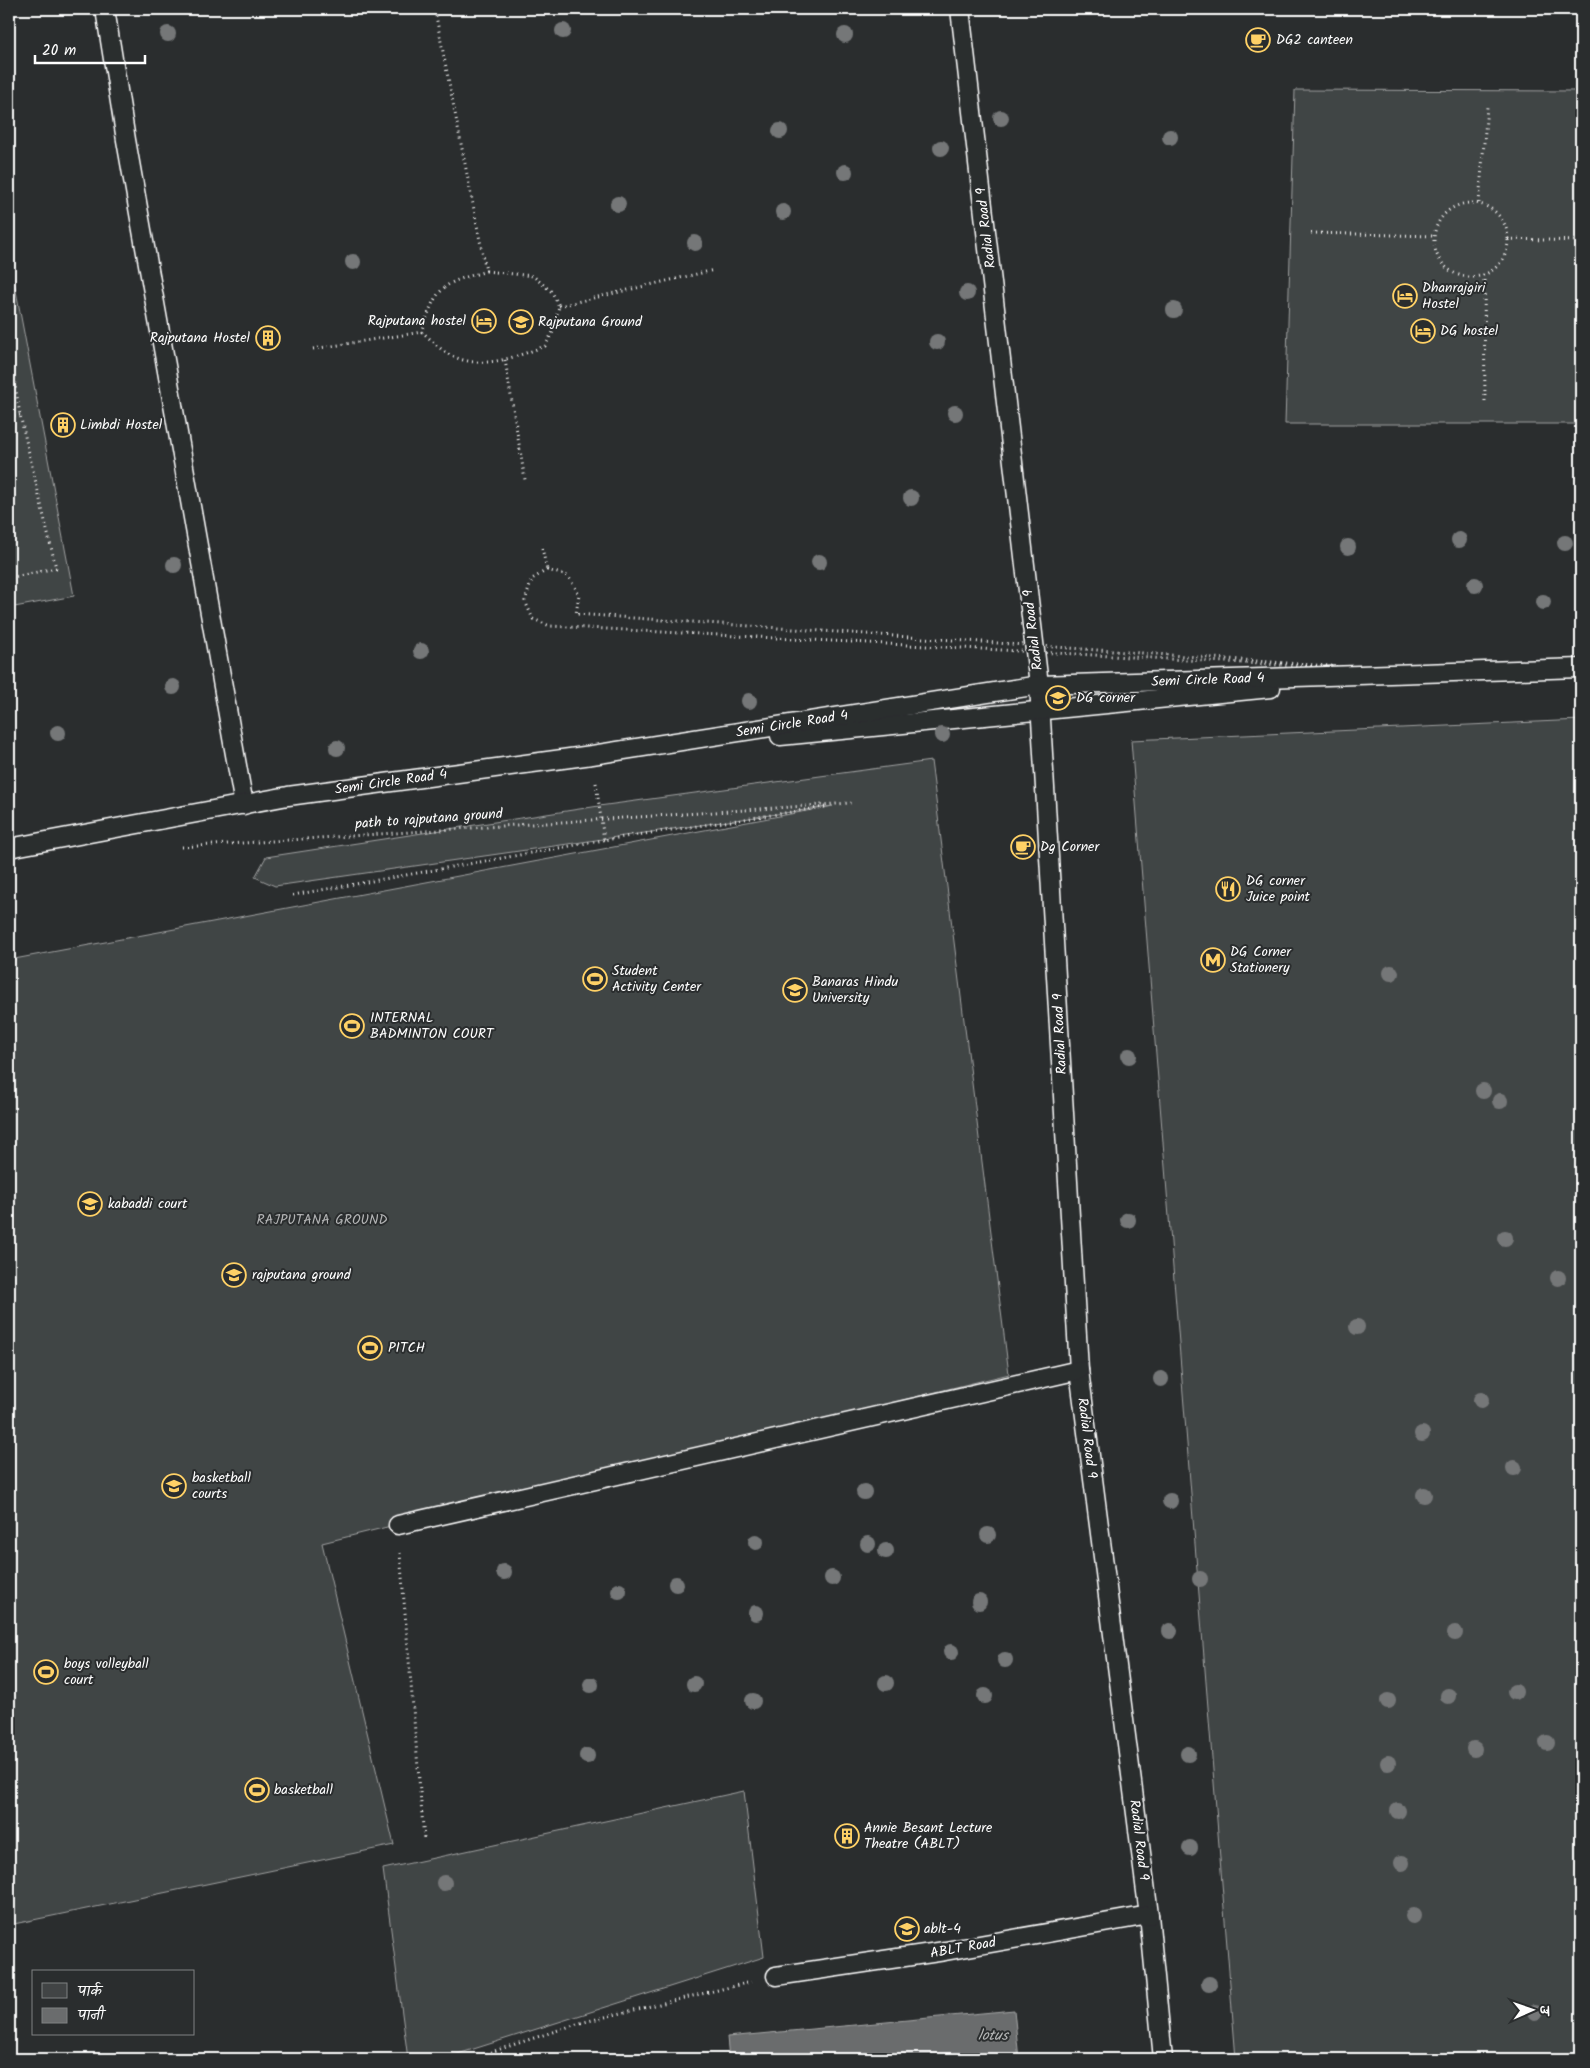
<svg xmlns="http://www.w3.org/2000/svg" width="1590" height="2068" font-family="Kalam,'Playpen Sans Deva',sans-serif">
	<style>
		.green { fill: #414445; stroke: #a0a2a2 }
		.water { fill: #6a6c6d; stroke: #a6a7a7 }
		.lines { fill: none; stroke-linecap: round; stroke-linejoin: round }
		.service-casing { stroke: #fff; stroke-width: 21 }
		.path { stroke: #fff; stroke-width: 3; stroke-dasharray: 1 4; stroke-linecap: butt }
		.service { stroke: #2a2d2e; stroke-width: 18 }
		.tree { fill: #757778 }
		.labels { text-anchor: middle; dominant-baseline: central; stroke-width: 4; stroke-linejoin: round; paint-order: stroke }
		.poi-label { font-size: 14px; fill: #fff; stroke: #2a2d2e; text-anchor: start }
		.street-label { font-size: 14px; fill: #fff; stroke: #2a2d2e }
		.park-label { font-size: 14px; fill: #b3b4b5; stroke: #2a2d2e }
		.water-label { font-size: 15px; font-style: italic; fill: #b4b6b6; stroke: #2a2d2e }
	</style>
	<rect width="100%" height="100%" fill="#2a2d2e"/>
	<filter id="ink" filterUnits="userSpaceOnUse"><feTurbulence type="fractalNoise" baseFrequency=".02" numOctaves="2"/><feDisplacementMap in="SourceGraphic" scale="10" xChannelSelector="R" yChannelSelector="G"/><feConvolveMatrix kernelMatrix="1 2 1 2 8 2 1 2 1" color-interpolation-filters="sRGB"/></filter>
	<g filter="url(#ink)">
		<g class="green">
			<path d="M1295,90l286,1v333h-296z"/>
			<path d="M9,254l65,342 -65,12z"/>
			<path d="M1581,720v1339h-345l-105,-1319z"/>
			<path d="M931,761l78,613 -687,169 72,302 -385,80v-965l824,-154 -558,80 -20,-9 11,-20 333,-51z"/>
			<path d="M744,1791l20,166 -322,102h-34l-25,-190z"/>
		</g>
		<path class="water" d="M1014,2010l5,49h-290l-2,-22z"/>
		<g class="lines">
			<g class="service-casing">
				<g id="service">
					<path d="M105,9l21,131 118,665"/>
					<path d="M960,9l79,676 40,685 70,545 14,144"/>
					<path d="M780,736l491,-48"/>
					<path d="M9,848l279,-52 304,-41 447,-70 542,-17"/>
					<path d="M398,1525l681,-155"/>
					<path d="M776,1976l169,-25 204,-36"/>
				</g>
			</g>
			<g class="path">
				<path d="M435,11l51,260"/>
				<circle cx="1471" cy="240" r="37"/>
				<path d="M1479,203l8,-96"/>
				<path d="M1311,233l123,3"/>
				<path d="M1508,239l73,2"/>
				<path d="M486,271l47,5 19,16 7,14 -6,26 -8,14c-30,11 -63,25 -95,9 -10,-5 -19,-16 -28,-23 5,-14 9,-32 20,-42 10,-11 30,-14 44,-19z"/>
				<path d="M1484,275l1,130"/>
				<path d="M559,306l155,-36"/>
				<path d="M9,348l11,67 36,153 -47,10"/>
				<path d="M313,349l109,-17"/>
				<path d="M505,360l20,120"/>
				<path d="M9,416l11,-1"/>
				<path d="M542,548l5,22"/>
				<path d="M547,570l21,6 11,18 -3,20 855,59 -881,-47 -17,-7 -8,-18 7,-22z"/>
				<path d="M596,783l8,57 221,-33"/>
				<path d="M182,847l669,-44"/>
				<path d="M293,895l311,-55"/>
				<path d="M400,1553l24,286"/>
				<path d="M479,2059v-3l101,-33 171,-41"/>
			</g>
			<use href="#service" class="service"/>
		</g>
		<g class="tree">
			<circle cx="563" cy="31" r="8"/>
			<circle cx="168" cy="34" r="8"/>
			<circle cx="845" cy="35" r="8"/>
			<circle cx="1001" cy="118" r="8"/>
			<circle cx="780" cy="131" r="8"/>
			<circle cx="1170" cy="137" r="8"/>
			<circle cx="941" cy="148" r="8"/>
			<circle cx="845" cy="172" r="8"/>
			<circle cx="618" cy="204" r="8"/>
			<circle cx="783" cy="212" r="8"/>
			<circle cx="695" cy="243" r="8"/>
			<circle cx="353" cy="262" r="8"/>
			<circle cx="967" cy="293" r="8"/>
			<circle cx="1174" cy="310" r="8"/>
			<circle cx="937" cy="342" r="8"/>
			<circle cx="955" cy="413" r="8"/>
			<circle cx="911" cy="498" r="8"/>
			<circle cx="1459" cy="540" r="8"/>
			<circle cx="1565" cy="543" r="8"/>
			<circle cx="1348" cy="547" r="8"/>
			<circle cx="819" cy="562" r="8"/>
			<circle cx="174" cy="565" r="8"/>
			<circle cx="1475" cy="585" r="8"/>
			<circle cx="1543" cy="602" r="8"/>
			<circle cx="421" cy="651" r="8"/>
			<circle cx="173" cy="687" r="8"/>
			<circle cx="749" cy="701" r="8"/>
			<circle cx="58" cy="733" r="8"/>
			<circle cx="942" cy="735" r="8"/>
			<circle cx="337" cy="748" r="8"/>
			<circle cx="1391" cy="973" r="8"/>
			<circle cx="1129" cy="1056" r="8"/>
			<circle cx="1483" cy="1091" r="8"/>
			<circle cx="1500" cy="1101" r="8"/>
			<circle cx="1128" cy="1220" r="8"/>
			<circle cx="1505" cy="1238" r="8"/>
			<circle cx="1558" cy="1278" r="8"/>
			<circle cx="1357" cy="1327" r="8"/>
			<circle cx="1161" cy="1379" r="8"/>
			<circle cx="1481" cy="1400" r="8"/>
			<circle cx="1422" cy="1434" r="8"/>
			<circle cx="1514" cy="1468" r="8"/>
			<circle cx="864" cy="1492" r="8"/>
			<circle cx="1424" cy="1495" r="8"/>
			<circle cx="1170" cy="1501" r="8"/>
			<circle cx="988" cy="1535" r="8"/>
			<circle cx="756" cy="1542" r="8"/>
			<circle cx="868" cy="1544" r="8"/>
			<circle cx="886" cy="1551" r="8"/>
			<circle cx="504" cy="1572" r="8"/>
			<circle cx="832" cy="1578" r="8"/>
			<circle cx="1200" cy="1579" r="8"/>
			<circle cx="676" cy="1584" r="8"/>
			<circle cx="619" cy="1591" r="8"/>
			<circle cx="979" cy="1602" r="8"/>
			<circle cx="756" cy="1613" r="8"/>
			<circle cx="1170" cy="1631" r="8"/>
			<circle cx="1455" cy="1633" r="8"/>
			<circle cx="951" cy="1652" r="8"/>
			<circle cx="1005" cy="1660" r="8"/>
			<circle cx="886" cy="1683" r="8"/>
			<circle cx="694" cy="1684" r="8"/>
			<circle cx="591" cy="1685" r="8"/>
			<circle cx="1515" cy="1692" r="8"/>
			<circle cx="985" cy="1696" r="8"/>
			<circle cx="1448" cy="1696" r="8"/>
			<circle cx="753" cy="1701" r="8"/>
			<circle cx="1388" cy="1701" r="8"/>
			<circle cx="1547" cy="1743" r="8"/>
			<circle cx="1474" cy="1749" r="8"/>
			<circle cx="1188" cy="1754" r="8"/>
			<circle cx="587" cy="1756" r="8"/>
			<circle cx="1388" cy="1763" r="8"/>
			<circle cx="1398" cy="1811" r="8"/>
			<circle cx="1190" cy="1848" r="8"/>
			<circle cx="1402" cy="1863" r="8"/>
			<circle cx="444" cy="1883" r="8"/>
			<circle cx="1413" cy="1916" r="8"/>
			<circle cx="1209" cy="1984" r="8"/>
			<circle cx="1535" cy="2012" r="8"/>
		</g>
	</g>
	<defs>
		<g id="cafe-ring" transform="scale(1.25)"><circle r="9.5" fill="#2a2d2e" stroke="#ffd166" stroke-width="1.5"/><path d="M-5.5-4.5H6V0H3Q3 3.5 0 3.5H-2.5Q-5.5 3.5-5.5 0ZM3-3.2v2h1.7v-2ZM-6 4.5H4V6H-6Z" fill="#ffd166"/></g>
		<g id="hotel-ring" transform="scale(1.25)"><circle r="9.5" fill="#2a2d2e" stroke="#ffd166" stroke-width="1.5"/><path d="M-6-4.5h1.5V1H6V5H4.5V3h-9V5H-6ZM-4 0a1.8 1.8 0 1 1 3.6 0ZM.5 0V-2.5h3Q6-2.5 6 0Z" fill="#ffd166"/></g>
		<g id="university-ring" transform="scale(1.25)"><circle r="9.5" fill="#2a2d2e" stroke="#ffd166" stroke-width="1.5"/><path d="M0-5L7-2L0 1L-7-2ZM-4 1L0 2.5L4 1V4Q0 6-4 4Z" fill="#ffd166"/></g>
		<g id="building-ring" transform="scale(1.25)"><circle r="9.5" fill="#2a2d2e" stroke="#ffd166" stroke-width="1.5"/><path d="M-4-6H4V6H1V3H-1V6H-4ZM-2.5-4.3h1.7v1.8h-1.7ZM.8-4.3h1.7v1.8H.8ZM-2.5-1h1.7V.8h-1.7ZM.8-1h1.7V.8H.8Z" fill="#ffd166"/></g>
		<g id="restaurant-ring" transform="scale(1.25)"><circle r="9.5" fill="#2a2d2e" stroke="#ffd166" stroke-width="1.5"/><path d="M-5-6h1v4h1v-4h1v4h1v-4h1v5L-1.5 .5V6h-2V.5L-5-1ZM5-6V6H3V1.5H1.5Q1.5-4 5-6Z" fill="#ffd166"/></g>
		<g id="metro-ring" transform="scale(1.25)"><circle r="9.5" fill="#2a2d2e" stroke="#ffd166" stroke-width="1.5"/><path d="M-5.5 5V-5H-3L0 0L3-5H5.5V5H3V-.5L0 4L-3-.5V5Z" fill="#ffd166"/></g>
		<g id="stadium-ring" transform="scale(1.25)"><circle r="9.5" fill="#2a2d2e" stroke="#ffd166" stroke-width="1.5"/><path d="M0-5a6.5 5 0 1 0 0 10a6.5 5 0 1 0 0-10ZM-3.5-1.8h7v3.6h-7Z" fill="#ffd166"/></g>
	</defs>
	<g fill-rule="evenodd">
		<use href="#cafe-ring" x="1258" y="40"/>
		<use href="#hotel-ring" x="1405" y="296"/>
		<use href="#hotel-ring" x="484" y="321"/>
		<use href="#university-ring" x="521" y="322"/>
		<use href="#hotel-ring" x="1423" y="331"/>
		<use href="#building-ring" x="268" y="338"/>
		<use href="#building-ring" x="63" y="425"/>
		<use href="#university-ring" x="1058" y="698"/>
		<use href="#cafe-ring" x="1023" y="847"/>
		<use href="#restaurant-ring" x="1228" y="889"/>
		<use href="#metro-ring" x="1213" y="960"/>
		<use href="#stadium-ring" x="595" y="979"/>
		<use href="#university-ring" x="795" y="990"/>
		<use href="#stadium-ring" x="352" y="1026"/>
		<use href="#university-ring" x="90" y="1204"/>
		<use href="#university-ring" x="234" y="1275"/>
		<use href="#stadium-ring" x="370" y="1348"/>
		<use href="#university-ring" x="174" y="1486"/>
		<use href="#stadium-ring" x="46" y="1672"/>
		<use href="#stadium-ring" x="257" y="1790"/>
		<use href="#building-ring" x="847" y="1836"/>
		<use href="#university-ring" x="907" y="1929"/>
	</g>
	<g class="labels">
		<g class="poi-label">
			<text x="1276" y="40">DG2 canteen</text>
			<text x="1422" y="288">Dhanrajgiri<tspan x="1422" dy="16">Hostel</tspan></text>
			<text x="466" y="321" text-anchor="end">Rajputana hostel</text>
			<text x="538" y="322">Rajputana Ground</text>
			<text x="1440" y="331">DG hostel</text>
			<text x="250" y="338" text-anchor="end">Rajputana Hostel</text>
			<text x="80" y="425">Limbdi Hostel</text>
			<text x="1076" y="698">DG corner</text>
			<text x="1040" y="847">Dg Corner</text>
			<text x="1246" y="881">DG corner<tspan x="1246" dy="16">Juice point</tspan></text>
			<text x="1230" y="952">DG Corner<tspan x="1230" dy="16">Stationery</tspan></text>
			<text x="612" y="971">Student<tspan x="612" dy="16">Activity Center</tspan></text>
			<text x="812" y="982">Banaras Hindu<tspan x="812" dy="16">University</tspan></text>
			<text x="370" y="1018">INTERNAL<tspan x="370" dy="16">BADMINTON COURT</tspan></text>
			<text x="108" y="1204">kabaddi court</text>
			<text x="252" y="1275">rajputana ground</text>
			<text x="388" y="1348">PITCH</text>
			<text x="192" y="1478">basketball<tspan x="192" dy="16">courts</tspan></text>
			<text x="64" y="1664">boys volleyball<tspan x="64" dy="16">court</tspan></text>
			<text x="274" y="1790">basketball</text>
			<text x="864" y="1828">Annie Besant Lecture<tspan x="864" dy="16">Theatre (ABLT)</tspan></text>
			<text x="924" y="1929">ablt-4</text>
		</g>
		<g class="street-label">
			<text transform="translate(986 228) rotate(-97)">Radial Road 9</text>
			<text transform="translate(1033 630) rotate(-97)">Radial Road 9</text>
			<text transform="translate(1208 680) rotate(-2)">Semi Circle Road 4</text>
			<text transform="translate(792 724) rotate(-9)">Semi Circle Road 4</text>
			<text transform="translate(391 782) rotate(-8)">Semi Circle Road 4</text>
			<text transform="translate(429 819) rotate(-4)">path to rajputana ground</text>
			<text transform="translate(1060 1034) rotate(-93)">Radial Road 9</text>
			<text transform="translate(1087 1438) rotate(83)">Radial Road 9</text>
			<text transform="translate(1139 1840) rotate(83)">Radial Road 9</text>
			<text transform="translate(963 1948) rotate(-10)">ABLT Road</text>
		</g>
		<g class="park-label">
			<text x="322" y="1220">RAJPUTANA GROUND</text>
		</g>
		<g class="water-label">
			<text x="993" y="2036">lotus</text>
		</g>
	</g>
	<rect width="1590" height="2068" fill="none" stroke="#2a2d2e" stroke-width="30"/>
	<rect x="15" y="15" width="1560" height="2038" fill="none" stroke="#fff" stroke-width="2" filter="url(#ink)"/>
	<rect x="32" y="1970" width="162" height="65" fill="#2a2d2e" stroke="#7f8182"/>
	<rect x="42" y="1983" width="25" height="15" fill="#414445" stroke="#7f8182"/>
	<text x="78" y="1996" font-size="15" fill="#ffffff">पार्क</text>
	<rect x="42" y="2008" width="25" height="15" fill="#6a6c6d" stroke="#7f8182"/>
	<text x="78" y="2020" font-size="15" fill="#ffffff">पानी</text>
	<g transform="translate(1532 2010) rotate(88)" stroke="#2a2d2e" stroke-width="4" paint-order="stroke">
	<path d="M0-4L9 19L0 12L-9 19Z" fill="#ffffff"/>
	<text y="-8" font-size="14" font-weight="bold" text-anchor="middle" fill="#ffffff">उ</text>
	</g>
	<path d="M35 55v8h110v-8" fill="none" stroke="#ffffff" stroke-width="2.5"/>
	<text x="42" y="55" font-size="15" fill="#ffffff" stroke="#2a2d2e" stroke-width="4" paint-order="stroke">20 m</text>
</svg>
